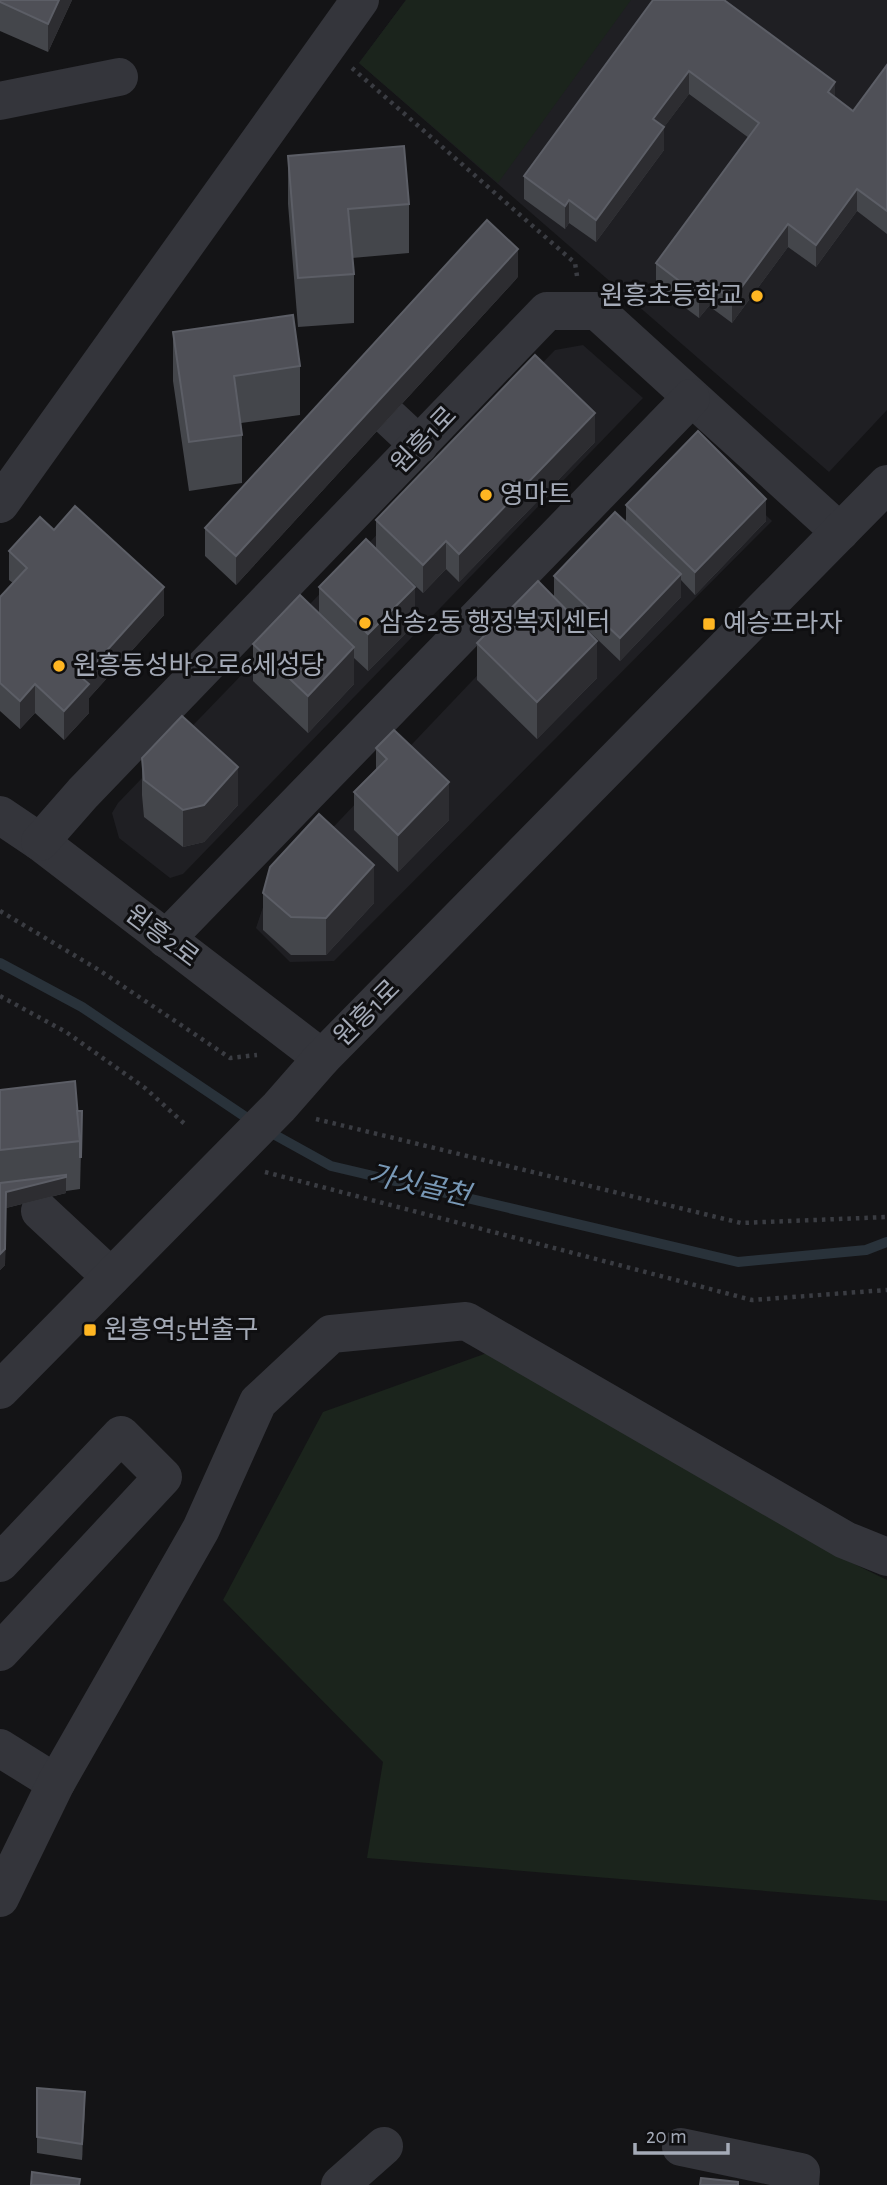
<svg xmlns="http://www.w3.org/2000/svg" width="887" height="2185" font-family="'Alegreya Sans','Noto Sans KR',sans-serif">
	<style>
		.built { fill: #1f1f23 }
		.green { fill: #1b241c }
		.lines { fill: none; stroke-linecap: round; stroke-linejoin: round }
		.stream { stroke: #29323a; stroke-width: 10 }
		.path { stroke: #3a3c42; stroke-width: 4.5; stroke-dasharray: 3.5 5; stroke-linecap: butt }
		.minor { stroke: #34353b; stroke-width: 38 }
		.wall { fill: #44464b }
		.shaded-wall { fill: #2d2d31 }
		.building { fill: #4f5057; stroke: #5c5e66; stroke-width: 2 }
		.poi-dot { fill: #ffb622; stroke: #0f0f11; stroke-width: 2.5 }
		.labels { text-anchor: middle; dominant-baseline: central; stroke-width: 6; stroke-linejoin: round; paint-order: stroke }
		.poi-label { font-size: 26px; fill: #a4aab7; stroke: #0f0f11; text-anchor: start }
		.street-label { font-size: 26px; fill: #a4aab7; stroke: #0f0f11 }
		.water-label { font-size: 28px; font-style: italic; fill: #7898b6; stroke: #0f0f11 }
	</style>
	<rect width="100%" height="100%" fill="#141416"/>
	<g class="built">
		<path d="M406,0h481v410l-58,62 -470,-409z"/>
		<path d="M583,345l60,53 -460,476 -13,4 -51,-40 -7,-25 6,-10 437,-453z"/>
		<path d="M695,446l77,75 -438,440 -44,1 -34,-34 10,-30z"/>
	</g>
	<g class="green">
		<path d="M406,0h225l-133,183 -139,-120z"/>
		<path d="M487,1353l353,204 47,23v321l-520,-43 16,-96 -160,-162 100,-188z"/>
	</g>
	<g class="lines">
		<g class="stream">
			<path d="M0,963l82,44 171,115"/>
			<path d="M266,1130l65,36 407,96 128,-12 21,-8"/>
		</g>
		<g class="path">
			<path d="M352,68l223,195 2,13"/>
			<path d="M0,911l99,59 131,88 27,-3"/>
			<path d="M0,996l66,36 79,56 42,38"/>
			<path d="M316,1119l425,104 146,-6"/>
			<path d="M265,1172l487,128 135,-10"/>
		</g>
		<g class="minor">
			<path d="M0,101l119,-24"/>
			<path d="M390,418l29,27"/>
			<path d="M0,504l360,-504"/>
			<path d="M0,815l40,27 282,216"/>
			<path d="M40,842l43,-49 464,-482h50l243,221"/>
			<path d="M166,939l525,-541"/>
			<path d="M40,1211l71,66"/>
			<path d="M0,1390l279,-283 43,-49 565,-574"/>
			<path d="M0,1563l121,-128 42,42 -163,175"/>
			<path d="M0,1748l56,35"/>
			<path d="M0,1898l56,-115 145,-254 57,-127 73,-68 135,-13 379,219 42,17"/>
			<path d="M681,2147l120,25 -1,13"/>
			<path d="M340,2185l44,-39"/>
		</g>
	</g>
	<g class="wall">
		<path d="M0,0h72l-24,52 -48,-21z"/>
		<path d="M653,0l182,98 18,13 34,-46v169l-30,-23 -41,56 -28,-20 -56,76 -23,-17 -10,12 -43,-32v-23l93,-125 -60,-44 -25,33v23l-68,92 -27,-19 -4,6 -41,-30v-23z"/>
		<path d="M288,156l121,48v49l-57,5 2,16v49l-56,4 -10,-123z"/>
		<path d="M518,277l-282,308 -31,-29v-28z"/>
		<path d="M173,332l127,34v49l-59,8 1,12v48l-53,8 -16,-110z"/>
		<path d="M595,442l-136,140 -13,-13 -23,24 -47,-45v-28z"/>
		<path d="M626,505l140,16 -71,74 -14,-15v17l-61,64 -48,-46 25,63 -60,61 -60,-59v-37l77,-45v-22l72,-54z"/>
		<path d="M54,530l110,85 -75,83v15l-25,27 -29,-27 -15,16 -20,-18v-114l13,-14 -4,-3v-29z"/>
		<path d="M319,587l96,37 -47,47 -14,-13v26l-46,49 -55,-52v-37l66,-31z"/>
		<path d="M376,748l73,72 -51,52 -44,-42v-38l22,-22z"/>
		<path d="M142,758l96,47 -34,37 -21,5 -39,-30 -2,-22z"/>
		<path d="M263,893l111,10 -48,52h-35l-28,-25z"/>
		<path d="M0,1090l77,21h5l-2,78 -14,2v2l-60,15 -1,57 -5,5z"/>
		<path d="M37,2088l48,20 -3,52 -45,-7z"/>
	</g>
	<g class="shaded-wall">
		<path d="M59,0h13l-24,52v-28z"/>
		<path d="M689,71v23l-36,48v-23z"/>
		<path d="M835,82v23l-7,-13z"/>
		<path d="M664,127v23l-68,92v-22z"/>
		<path d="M857,189v22l-41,56v-22z"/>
		<path d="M569,200v23l-4,6v-23z"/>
		<path d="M788,224v23l-56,76v-23z"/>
		<path d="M518,249v28l-282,308v-29z"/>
		<path d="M709,283v23l-10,12v-22z"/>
		<path d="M595,413v29l-136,140v-28z"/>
		<path d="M766,499v22l-71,74v-23z"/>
		<path d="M446,541v28l-23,24v-28z"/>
		<path d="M681,574v23l-61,64v-23z"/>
		<path d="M164,587v28l-75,83v15l-25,27v-29l18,-33z"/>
		<path d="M415,587v37l-47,47v-37z"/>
		<path d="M597,641v37l-60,61v-37z"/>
		<path d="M354,647v37l-46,49v-37z"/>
		<path d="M35,684v29l-15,16v-28z"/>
		<path d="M238,767v38l-34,37 -21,5v-37z"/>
		<path d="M449,782v38l-51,52v-37z"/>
		<path d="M374,865v38l-48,52v-37z"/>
		<path d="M66,1177v16l-60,15 -1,57 -5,5v-16l6,-62z"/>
		<path d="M85,2092v16l-3,52v-16z"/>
	</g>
	<g class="building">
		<path d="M0,0h59l-11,24 -48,-22z"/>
		<path d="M653,0h71l111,82 -7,10 25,19 34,-46v146l-30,-22 -41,56 -28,-21 -56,76 -23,-17 -10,13 -43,-33 103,-140 -70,-52 -36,48 11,8 -68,93 -27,-20 -4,6 -41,-30z"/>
		<path d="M404,146l5,58 -61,5 6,65 -56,4 -10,-122z"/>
		<path d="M487,220l31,29 -282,307 -31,-28z"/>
		<path d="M293,315l7,51 -66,10 8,59 -53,7 -16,-110z"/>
		<path d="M535,355l60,58 -136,141 -13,-13 -23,24 -47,-45z"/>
		<path d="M698,431l68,68 -71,73 -69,-67z"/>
		<path d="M75,506l89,81 -82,91 7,6 -25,27 -29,-27 -15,17 -20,-18v-86l27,-29 -18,-17 31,-34 14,13z"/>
		<path d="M615,512l66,62 -61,64 -66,-62z"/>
		<path d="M366,539l49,48 -47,47 -49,-47z"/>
		<path d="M538,581l59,60 -60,61 -60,-59z"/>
		<path d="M300,595l54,52 -46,49 -55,-52z"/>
		<path d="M182,716l56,51 -34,38 -21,5 -39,-30 -2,-22z"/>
		<path d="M394,730l55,52 -51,53 -44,-43 33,-33 -11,-11z"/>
		<path d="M319,814l55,51 -48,53 -35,-1 -28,-24 7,-26z"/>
		<path d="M75,1081l5,60 -80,9v-60z"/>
		<path d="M77,1111h5l-1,46h-1v-16z"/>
		<path d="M66,1175v2l-60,15 -1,57 -5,5v-71z"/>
		<path d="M37,2088l48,4 -3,52 -45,-7z"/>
		<path d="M32,2172l48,7 -1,6h-48z"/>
		<path d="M701,2178l37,4v3h-38z"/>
	</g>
	<g class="poi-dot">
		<circle cx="757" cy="296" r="7"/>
		<circle cx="486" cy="495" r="7"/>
		<circle cx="365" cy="623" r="7"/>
		<rect x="702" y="617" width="14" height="14" rx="3.5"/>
		<circle cx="59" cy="666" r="7"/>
		<rect x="83" y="1323" width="14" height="14" rx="3.5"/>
	</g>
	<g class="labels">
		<g class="poi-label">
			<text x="743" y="296" text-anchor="end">원흥초등학교</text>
			<text x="500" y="495">영마트</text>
			<text x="379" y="623">삼송2동 행정복지센터</text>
			<text x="723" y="624">예승프라자</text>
			<text x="73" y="666">원흥동성바오로6세성당</text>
			<text x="104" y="1330">원흥역5번출구</text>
		</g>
		<g class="street-label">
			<text transform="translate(424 440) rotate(-46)">원흥1로</text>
			<text transform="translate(162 936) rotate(37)">원흥2로</text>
			<text transform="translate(367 1013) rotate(-45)">원흥1로</text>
		</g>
		<g class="water-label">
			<text transform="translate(419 1186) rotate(13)">가싯골천</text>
		</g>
	</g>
	<path d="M635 2143v10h93v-10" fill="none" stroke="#a4aab7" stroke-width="3.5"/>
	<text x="646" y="2143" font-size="21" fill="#a4aab7" stroke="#0f0f11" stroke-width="5" paint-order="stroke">20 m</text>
</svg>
